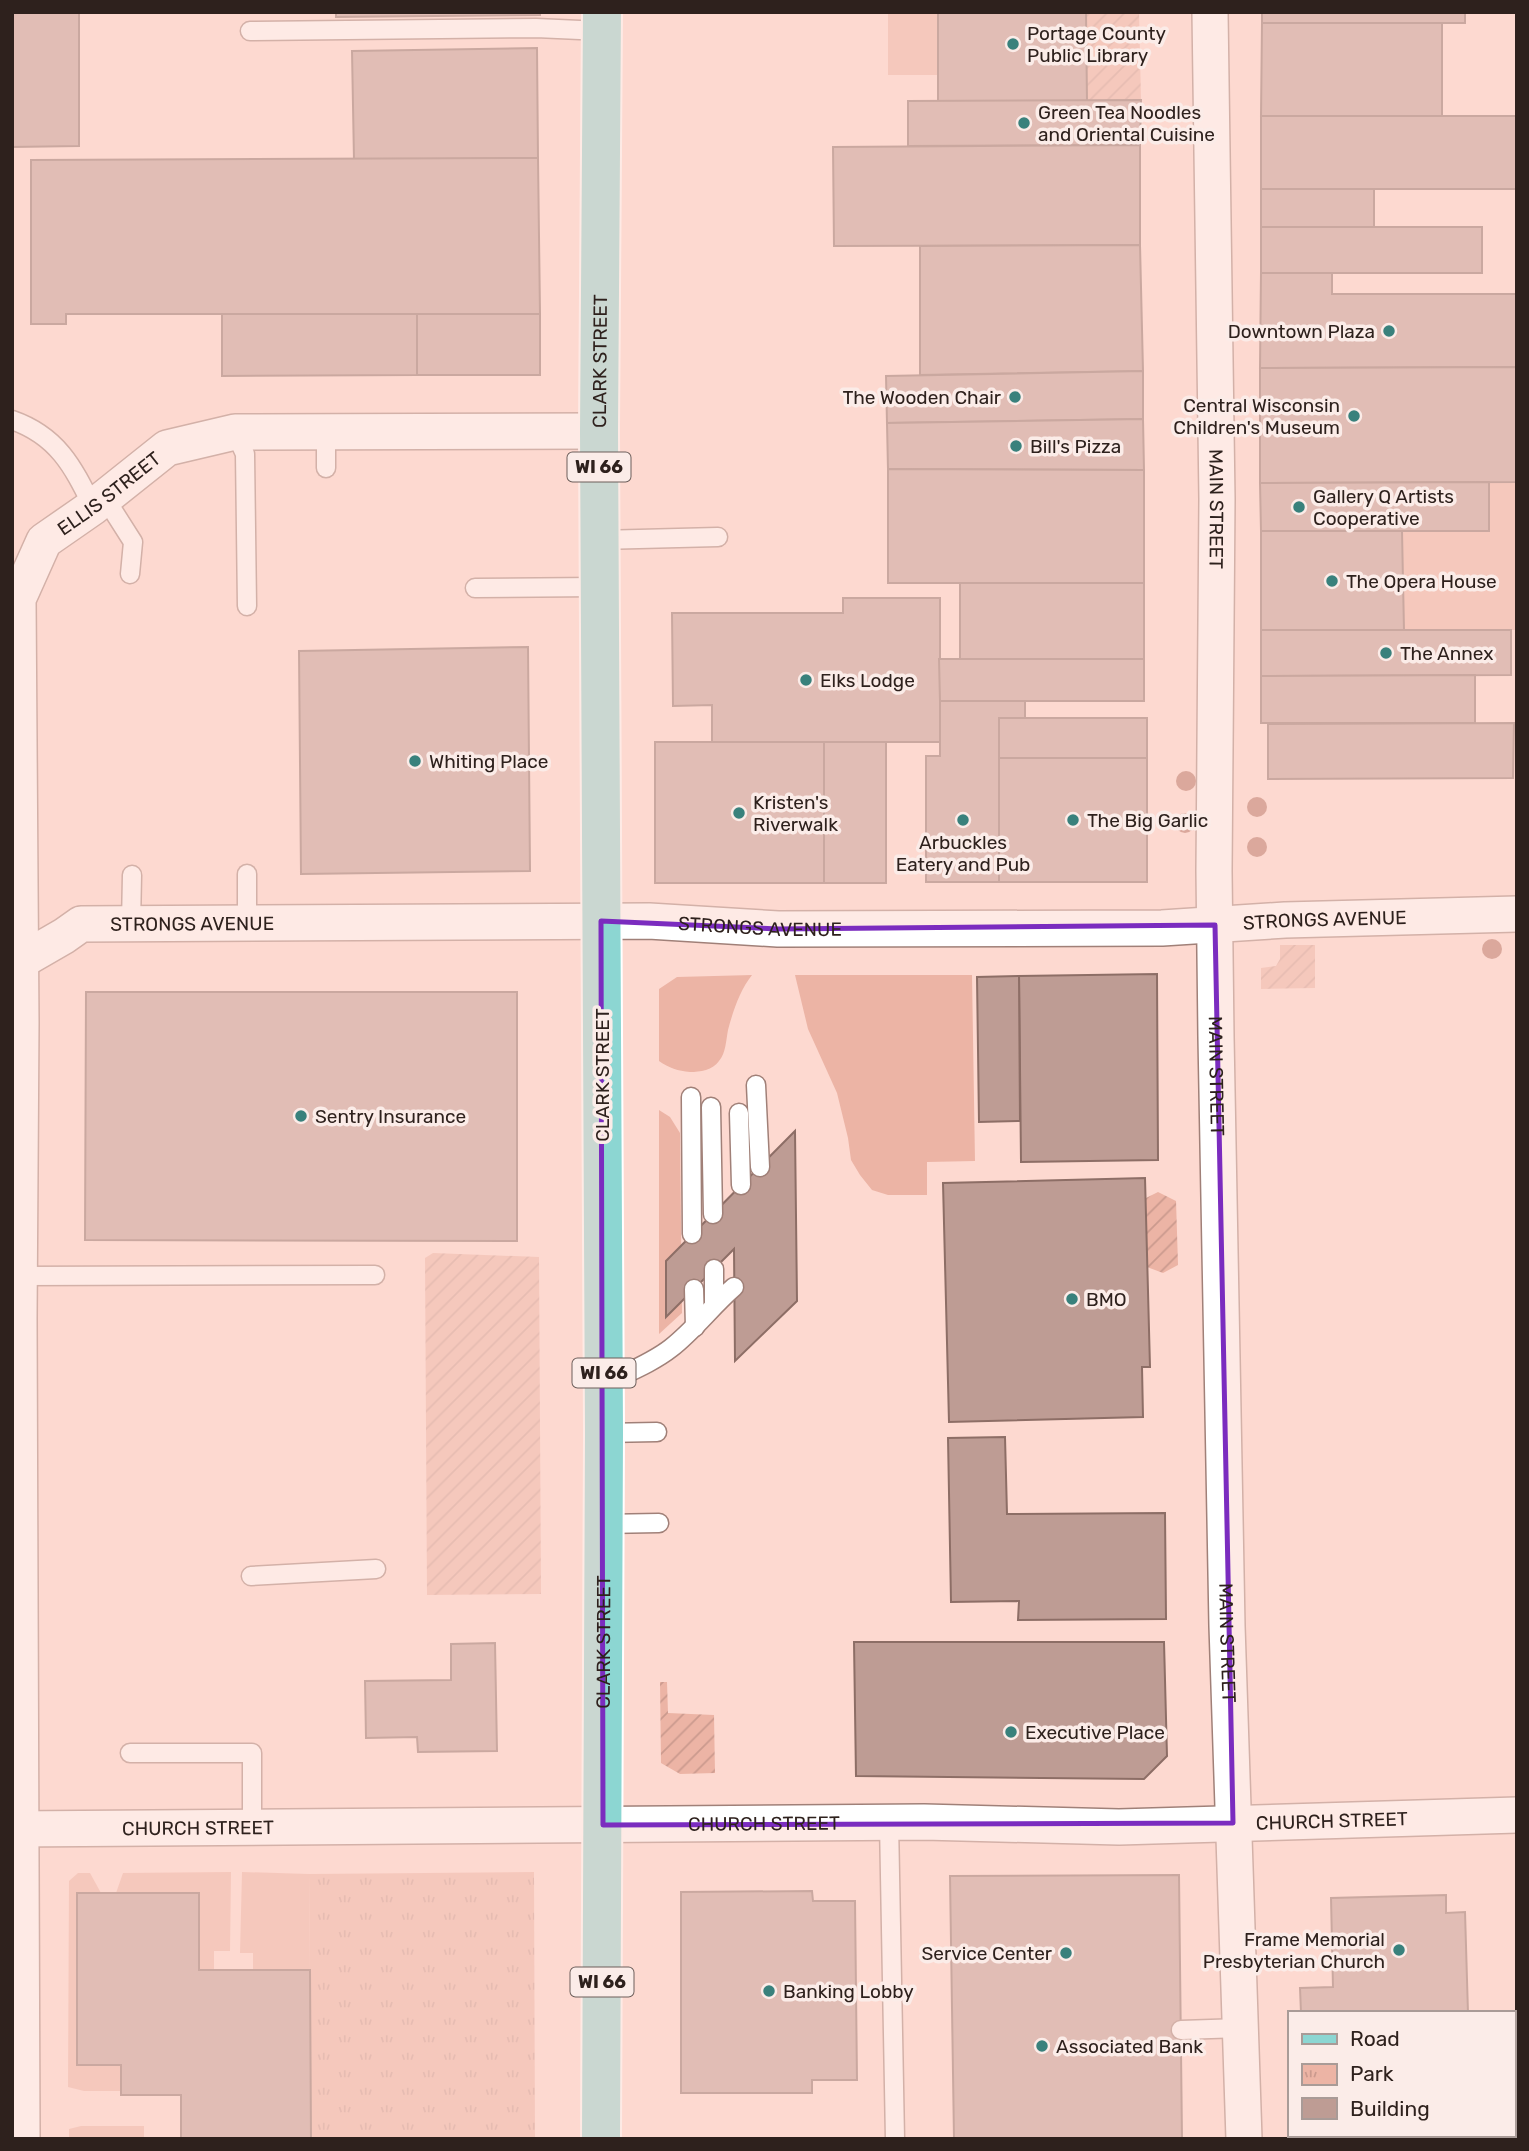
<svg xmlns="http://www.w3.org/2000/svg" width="1529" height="2151" font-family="Rubik,sans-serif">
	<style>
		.grass { fill: #ecb4a5 }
		.park { fill: url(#park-tufts) }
		.garden { fill: url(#garden-furrows) }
		.building { fill: #be9c94; stroke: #8d6e66; stroke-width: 2 }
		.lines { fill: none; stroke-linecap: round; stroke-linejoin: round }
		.service-casing { stroke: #a08078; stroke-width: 21 }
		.minor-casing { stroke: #a08078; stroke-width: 38 }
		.primary-casing { stroke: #fff; stroke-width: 42 }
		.service { stroke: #fff; stroke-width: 18 }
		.minor { stroke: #fff; stroke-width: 35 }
		.primary { stroke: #8cd6d2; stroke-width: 38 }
		.tree { fill: #b16e5e }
		.marked { fill: none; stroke: #7b2cbf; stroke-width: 5; stroke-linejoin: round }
		.poi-dot { fill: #39817c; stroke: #fbece8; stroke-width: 2.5 }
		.labels { text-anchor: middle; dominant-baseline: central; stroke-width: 7; stroke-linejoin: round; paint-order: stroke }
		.shield { fill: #fbece8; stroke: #6c5e5a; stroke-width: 2 }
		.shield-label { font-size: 18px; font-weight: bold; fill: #2e211d }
		.poi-label { font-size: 19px; fill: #2e211d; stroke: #fbece8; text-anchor: start }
		.street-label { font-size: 19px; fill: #2e211d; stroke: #fbece8 }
	</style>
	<defs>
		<pattern id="park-tufts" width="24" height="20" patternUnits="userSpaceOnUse" patternTransform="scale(1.75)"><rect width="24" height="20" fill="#ecb4a5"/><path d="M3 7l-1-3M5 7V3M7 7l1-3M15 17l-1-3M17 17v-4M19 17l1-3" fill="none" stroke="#cb9a8e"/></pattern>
		<pattern id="garden-furrows" width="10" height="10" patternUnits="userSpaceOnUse" patternTransform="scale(1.75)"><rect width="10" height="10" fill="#ecb4a5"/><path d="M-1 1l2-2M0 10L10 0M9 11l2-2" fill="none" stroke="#cb9a8e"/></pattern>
	</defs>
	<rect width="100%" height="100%" fill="#fdd9d0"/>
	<g class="grass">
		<path d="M888,12h50l1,63h-51z"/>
		<path d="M1489,482h28v148h-113l-2,-99h87z"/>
		<path d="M752,975c-12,15 -19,36 -24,55 -2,10 -2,23 -9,31 -6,9 -19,11 -29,11 -12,-1 -21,-4 -31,-11v-72l18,-12z"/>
		<path d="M795,975h177l3,186 -48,1v33h-39l-16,-5 -12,-15 -9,-15 -3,-22 -11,-45 -29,-64z"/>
		<path d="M659,1110l11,7 10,16 2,180 -23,21z"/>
		<path d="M231,1872l-1,79h-16v19h-15v-77h-83l7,-20z"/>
		<path d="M242,1872l67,2 1,96h-57v-17h-13z"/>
		<path d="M78,1873h12l11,20 -24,1v171h44v26h-37l-16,-4 1,-206z"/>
		<path d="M81,2126h63v13h-75v-10z"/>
	</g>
	<path class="park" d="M534,1872l1,267h-224l-2,-265z"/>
	<g class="garden">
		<path d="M1086,12h53l2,88 -54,1z"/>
		<path d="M1280,945h35v43l-54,1v-21l15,-2 4,-7z"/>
		<path d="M1158,1192l18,9 2,64 -15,8 -16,-6 -1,-69z"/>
		<path d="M433,1253l106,4 2,337 -114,1 -2,-337z"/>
		<path d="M660,1682h7l1,31 46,2 1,58 -35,1 -19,-11z"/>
	</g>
	<g class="building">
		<path d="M12,12h67v134l-67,1z"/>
		<path d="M336,12h204v3l-204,2z"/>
		<path d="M938,12h148l1,89h-149z"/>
		<rect x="1262" y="12" width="203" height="11"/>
		<path d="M1262,23h180v93h-181z"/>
		<path d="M537,48l1,110 -184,2 -2,-109z"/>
		<path d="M1141,100l-1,45 -232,1v-45z"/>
		<rect x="1261" y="116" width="256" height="73"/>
		<path d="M1140,145v100l-306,1 -1,-99z"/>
		<path d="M538,158l2,156h-474v10h-35v-164z"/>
		<rect x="1261" y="189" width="113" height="38"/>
		<rect x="1261" y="227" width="221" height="46"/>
		<path d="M1140,245l3,126 -223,4v-129z"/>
		<path d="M1261,273h71v21h185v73l-257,1z"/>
		<path d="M222,314h195v61l-195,1z"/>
		<rect x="417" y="314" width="123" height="61"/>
		<path d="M1517,367v115l-257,1v-115z"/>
		<path d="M1143,371v48l-256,4 -1,-47z"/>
		<path d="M1143,419l1,51 -256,-1 -1,-46z"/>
		<path d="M888,469l256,1v113h-256z"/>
		<path d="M1489,482v49h-228l-1,-48z"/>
		<path d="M1261,531h141l2,99h-143z"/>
		<rect x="960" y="583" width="184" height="76"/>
		<path d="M843,598h97v144h-228v-37l-39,1 -1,-93h171z"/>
		<path d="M1261,630h250v45l-250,1z"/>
		<path d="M528,647l2,224 -229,3 -2,-223z"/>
		<path d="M939,659h205v42h-204z"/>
		<path d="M1475,675v48h-214v-47z"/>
		<path d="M940,701h85v17h-26v164h-73v-126h14z"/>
		<rect x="999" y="718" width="148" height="40"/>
		<path d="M1514,723l-1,55 -245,1v-55z"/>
		<rect x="655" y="742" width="169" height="141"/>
		<rect x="824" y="742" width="62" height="141"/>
		<rect x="999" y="758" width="148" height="124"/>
		<path d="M1157,974l1,186 -137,2 -2,-186z"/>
		<path d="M1019,976l1,145 -41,1 -2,-145z"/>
		<path d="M86,992h431v249l-432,-1z"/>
		<path d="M795,1131l2,170 -62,60 -1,-112 -68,68v-56z"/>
		<path d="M1145,1178l5,189h-8l1,50 -194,5 -6,-239z"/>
		<path d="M1005,1437l2,77 158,-1 1,106 -148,1 1,-19 -68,1 -3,-164z"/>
		<path d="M854,1642h310l3,114 -23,23 -288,-3z"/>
		<path d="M495,1643l2,108 -79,1 -1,-15 -51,1 -1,-57 86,-1v-36z"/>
		<path d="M1179,1875l3,264h-228l-4,-263z"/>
		<path d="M812,1891l1,10h42l2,179h-45v13h-131v-201z"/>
		<path d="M77,1893h122v77h111l1,169h-130v-44h-60v-30h-44z"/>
		<path d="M1446,1895v18l19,-1 3,101h-167l-1,-25 33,-1 -2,-89z"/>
	</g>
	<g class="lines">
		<g class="service-casing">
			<g id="service">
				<path d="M250,31l286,-3 66,3"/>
				<path d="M12,420c46,16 61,47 81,87"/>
				<path d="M235,432l10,22 2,152"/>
				<path d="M326,468v-35"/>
				<path d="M105,498l28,44 -3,32"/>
				<path d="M599,540l119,-3"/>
				<path d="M475,588l124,-1"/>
				<path d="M247,874v49"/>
				<path d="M131,924l1,-49"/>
				<path d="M756,1085l4,82"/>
				<path d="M691,1097l1,137"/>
				<path d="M711,1107l2,107"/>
				<path d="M739,1113l2,72"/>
				<path d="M714,1269v35"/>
				<path d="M20,1276l355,-1"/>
				<path d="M694,1289l1,38"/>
				<path d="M604,1384c22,-11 48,-21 67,-36 23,-18 41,-42 63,-61"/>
				<path d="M604,1433l53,-1"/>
				<path d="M603,1524l56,-1"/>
				<path d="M251,1576l125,-7"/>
				<path d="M130,1753h122v74"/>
				<path d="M889,1822l6,317"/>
				<path d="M1181,2030l60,-2"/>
			</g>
		</g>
		<g class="minor-casing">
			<g id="minor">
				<path id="s1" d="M1210,12l7,487 -3,372 2,166 11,589 17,513"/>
				<path id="s2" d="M12,966l52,-30 17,-12 568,-3 129,8 384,-1 123,-8 232,-6"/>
				<path id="s3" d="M12,1829l912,-7 195,5 398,-12"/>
				<path id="s4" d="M22,2139l-3,-820 2,-296 -3,-424 26,-58 49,-34 74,-59 68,-16 364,-1"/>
			</g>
		</g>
		<g class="primary-casing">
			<g id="primary">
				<path id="s5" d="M601,2139l3,-706 -5,-1002 3,-419"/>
			</g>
		</g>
		<use href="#service" class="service"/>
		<use href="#minor" class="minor"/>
		<use href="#primary" class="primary"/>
	</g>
	<g class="tree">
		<circle cx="1186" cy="781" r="10"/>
		<circle cx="1257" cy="807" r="10"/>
		<circle cx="1185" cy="823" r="10"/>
		<circle cx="1257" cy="847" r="10"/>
		<circle cx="1492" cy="949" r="10"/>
	</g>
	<path d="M0 0H1529V2151H0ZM601,921l177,8 437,-4 18,898 -630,2z" fill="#fdd9d0" fill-opacity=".55" fill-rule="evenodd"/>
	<path class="marked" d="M601,921l177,8 437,-4 18,898 -630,2z"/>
	<g class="poi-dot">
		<circle cx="1013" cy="44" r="7"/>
		<circle cx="1024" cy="123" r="7"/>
		<circle cx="1389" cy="331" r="7"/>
		<circle cx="1015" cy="397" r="7"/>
		<circle cx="1354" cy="416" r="7"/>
		<circle cx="1016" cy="446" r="7"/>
		<circle cx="1299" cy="507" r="7"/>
		<circle cx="1332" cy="581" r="7"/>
		<circle cx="1386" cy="653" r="7"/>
		<circle cx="806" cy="680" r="7"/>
		<circle cx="415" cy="761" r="7"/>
		<circle cx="739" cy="813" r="7"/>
		<circle cx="963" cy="820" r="7"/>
		<circle cx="1073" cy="820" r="7"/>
		<circle cx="301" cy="1116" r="7"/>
		<circle cx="1072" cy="1299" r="7"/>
		<circle cx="1011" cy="1732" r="7"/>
		<circle cx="1399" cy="1950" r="7"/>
		<circle cx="1066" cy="1953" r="7"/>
		<circle cx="769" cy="1991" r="7"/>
		<circle cx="1042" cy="2046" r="7"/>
	</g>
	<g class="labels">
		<g class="shield">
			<rect x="567.5" y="452.5" width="63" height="29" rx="5"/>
			<rect x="572.5" y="1358.5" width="63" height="29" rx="5"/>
			<rect x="570.5" y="1967.5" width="63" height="29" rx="5"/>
		</g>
		<g class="shield-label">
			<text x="599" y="467">WI 66</text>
			<text x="604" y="1373">WI 66</text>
			<text x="602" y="1982">WI 66</text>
		</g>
		<g class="poi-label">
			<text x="1027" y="33">Portage County<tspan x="1027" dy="22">Public Library</tspan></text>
			<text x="1038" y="112">Green Tea Noodles<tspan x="1038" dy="22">and Oriental Cuisine</tspan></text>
			<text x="1375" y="331" text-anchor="end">Downtown Plaza</text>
			<text x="1001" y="397" text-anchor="end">The Wooden Chair</text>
			<text x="1340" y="405" text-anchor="end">Central Wisconsin<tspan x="1340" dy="22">Children's Museum</tspan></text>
			<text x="1030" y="446">Bill's Pizza</text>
			<text x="1313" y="496">Gallery Q Artists<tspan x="1313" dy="22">Cooperative</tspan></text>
			<text x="1346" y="581">The Opera House</text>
			<text x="1400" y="653">The Annex</text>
			<text x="820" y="680">Elks Lodge</text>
			<text x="429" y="761">Whiting Place</text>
			<text x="753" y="802">Kristen's<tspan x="753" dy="22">Riverwalk</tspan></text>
			<text x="1087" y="820">The Big Garlic</text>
			<text x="963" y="842" text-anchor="middle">Arbuckles<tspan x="963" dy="22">Eatery and Pub</tspan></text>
			<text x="315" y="1116">Sentry Insurance</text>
			<text x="1086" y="1299">BMO</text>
			<text x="1025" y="1732">Executive Place</text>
			<text x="1385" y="1939" text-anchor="end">Frame Memorial<tspan x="1385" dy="22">Presbyterian Church</tspan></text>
			<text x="1052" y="1953" text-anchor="end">Service Center</text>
			<text x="783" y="1991">Banking Lobby</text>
			<text x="1056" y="2046">Associated Bank</text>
		</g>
		<g class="street-label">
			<text stroke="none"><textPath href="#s5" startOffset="1778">CLARK STREET</textPath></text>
			<text stroke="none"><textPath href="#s4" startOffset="1684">ELLIS STREET</textPath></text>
			<text stroke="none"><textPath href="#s1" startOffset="497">MAIN STREET</textPath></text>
			<text stroke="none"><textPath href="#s2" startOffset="1325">STRONGS AVENUE</textPath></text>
			<text stroke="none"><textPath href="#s2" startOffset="192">STRONGS AVENUE</textPath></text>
			<text stroke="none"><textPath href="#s2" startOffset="760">STRONGS AVENUE</textPath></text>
			<text transform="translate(602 1075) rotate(-90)">CLARK STREET</text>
			<text stroke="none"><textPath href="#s1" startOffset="1064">MAIN STREET</textPath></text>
			<text stroke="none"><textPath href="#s5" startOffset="497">CLARK STREET</textPath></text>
			<text stroke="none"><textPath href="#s1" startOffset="1631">MAIN STREET</textPath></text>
			<text stroke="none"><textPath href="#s3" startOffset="1320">CHURCH STREET</textPath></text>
			<text stroke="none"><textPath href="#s3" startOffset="752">CHURCH STREET</textPath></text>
			<text stroke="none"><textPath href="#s3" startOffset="186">CHURCH STREET</textPath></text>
		</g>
	</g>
	<rect width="1529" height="2151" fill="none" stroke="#2e211d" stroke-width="28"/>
	<rect x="1288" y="2011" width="228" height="126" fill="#fbece8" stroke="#a99b97" stroke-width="2"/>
	<rect x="1302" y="2034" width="35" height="10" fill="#8cd6d2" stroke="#a99b97" stroke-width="2"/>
	<text x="1350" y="2046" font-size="21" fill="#2e211d">Road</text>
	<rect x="1302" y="2064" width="35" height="21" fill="url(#park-tufts)" stroke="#a99b97" stroke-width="2"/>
	<text x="1350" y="2081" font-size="21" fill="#2e211d">Park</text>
	<rect x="1302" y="2098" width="35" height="21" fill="#be9c94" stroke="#a99b97" stroke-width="2"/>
	<text x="1350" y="2116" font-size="21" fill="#2e211d">Building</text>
</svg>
